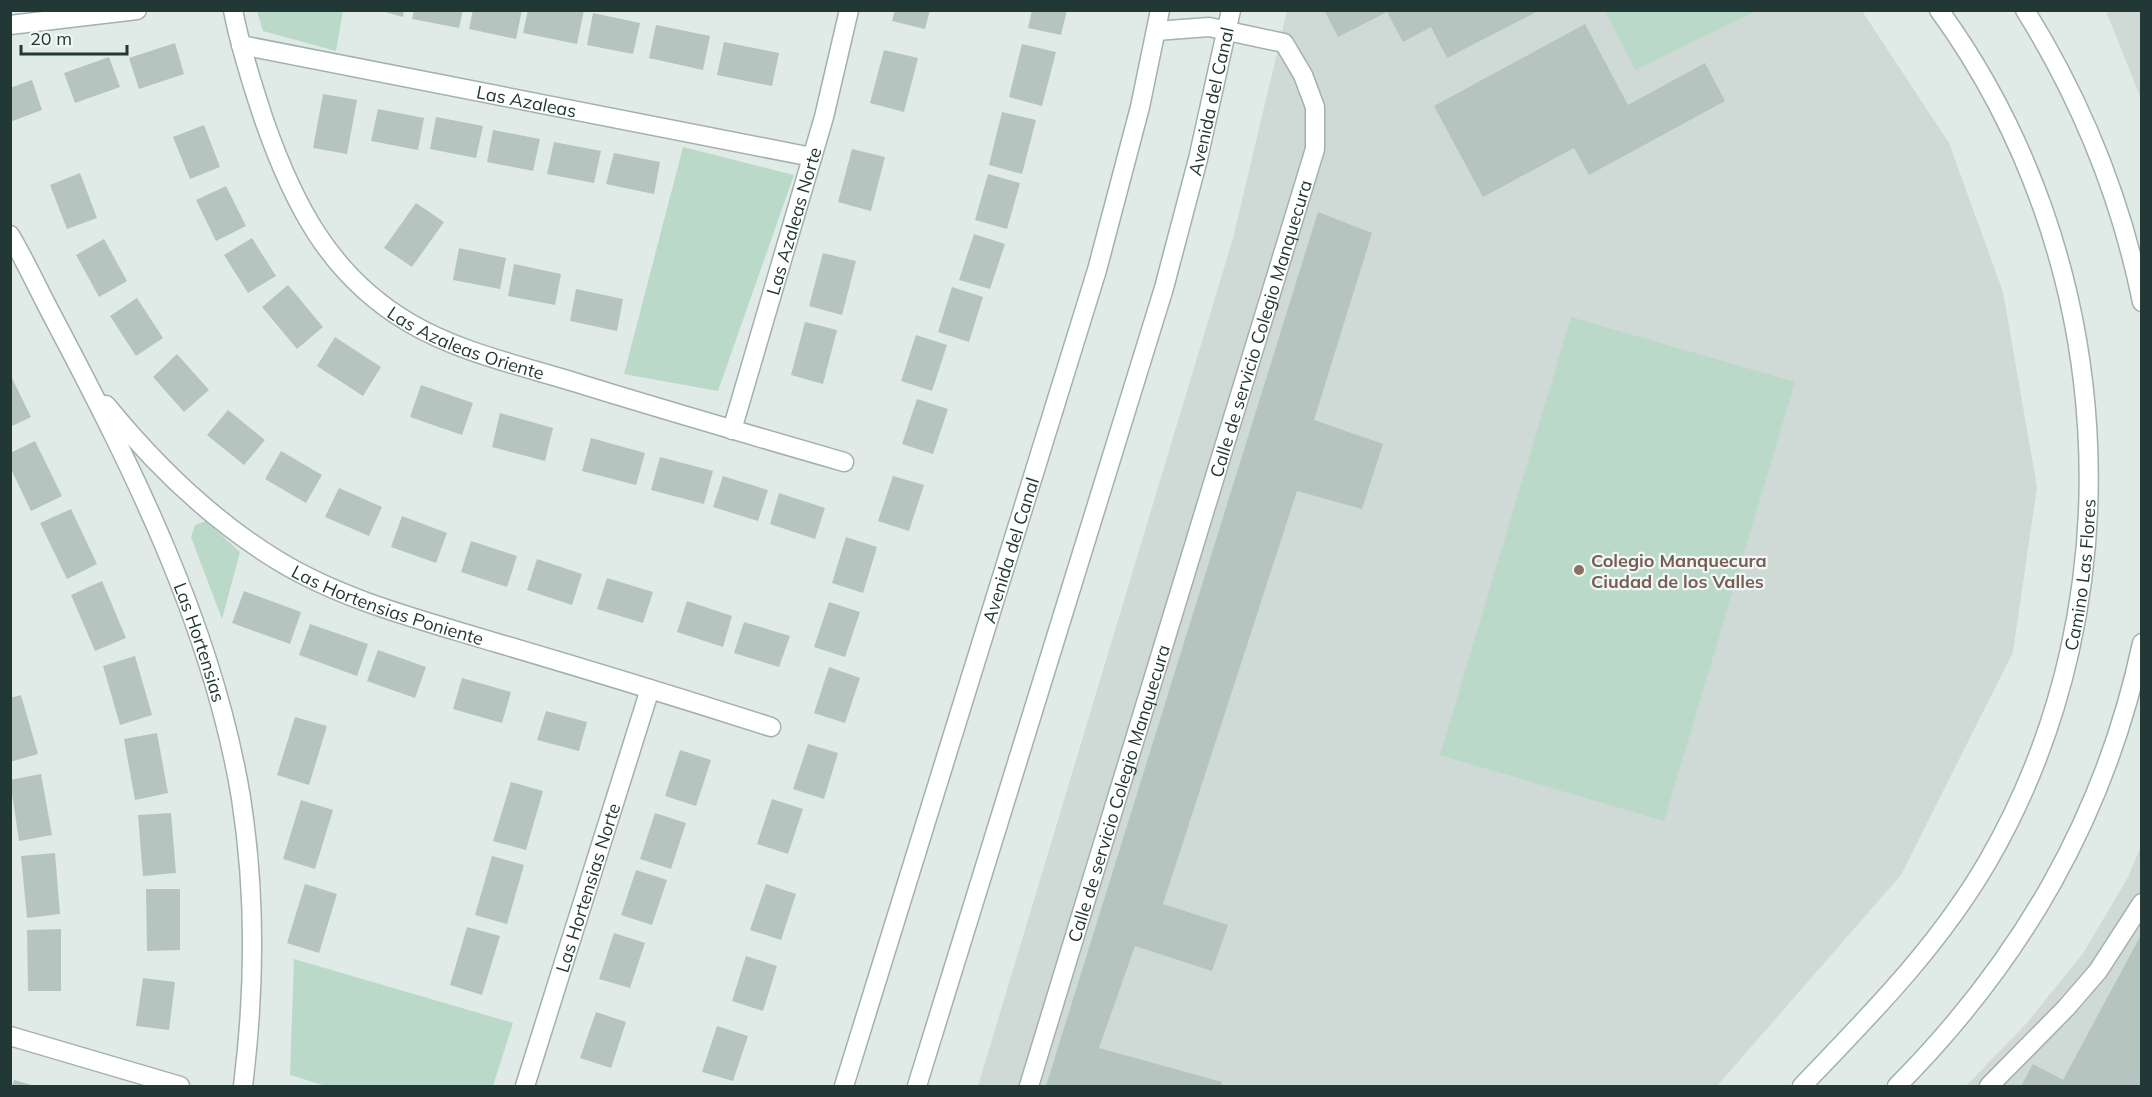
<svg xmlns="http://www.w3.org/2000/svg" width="2152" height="1097" font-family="Mulish,sans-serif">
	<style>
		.built { fill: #cfd9d6 }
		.green { fill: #bbd9c8 }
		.building { fill: #b6c4c0 }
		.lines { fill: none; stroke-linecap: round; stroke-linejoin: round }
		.minor-casing { stroke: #a3b1ae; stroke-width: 21 }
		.minor { stroke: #fff; stroke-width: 18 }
		.education-dot { fill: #8d6e63; stroke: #f0f7f4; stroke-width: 2 }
		.labels { text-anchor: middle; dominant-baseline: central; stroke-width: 4.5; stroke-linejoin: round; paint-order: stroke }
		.street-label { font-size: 18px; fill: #223836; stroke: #f0f7f4 }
		.education-label { font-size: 18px; font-weight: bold; fill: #785e54; stroke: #f0f7f4; text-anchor: start }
	</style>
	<rect width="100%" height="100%" fill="#e0eae7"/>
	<g class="built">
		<path d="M1287,11h575l87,132 54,149 34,195 -24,165 -112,223 -184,211h-739l255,-848z"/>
		<path d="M2106,11h35v88z"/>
		<path d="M2141,846v240h-175l60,-62 58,-72 44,-75z"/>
	</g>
	<g class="green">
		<path d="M257,11h86l-7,40 -73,-20z"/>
		<path d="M1605,11h151l-121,59z"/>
		<path d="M683,147l111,28 -76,216 -94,-17z"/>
		<path d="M1571,317l224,65 -131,439 -224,-66z"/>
		<path d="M206,521l34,31 -18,67 -31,-82 4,-12z"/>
		<path d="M294,959l219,64 -20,63h-167l-36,-11z"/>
	</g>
	<g class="building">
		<path d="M378,10h26l-1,7z"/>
		<path d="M414,10h49l-4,18 -47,-9z"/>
		<path d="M473,10h49l-6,29 -47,-10z"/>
		<path d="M528,10h56l-7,34 -54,-11z"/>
		<path d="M895,10h35l-5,19 -33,-8z"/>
		<path d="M1032,10h35l-6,25 -33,-7z"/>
		<path d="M1324,10h216l-93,48 -16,-31 -28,15 -16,-30 -49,25z"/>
		<path d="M593,13l47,10 -7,31 -46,-9z"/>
		<path d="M1585,24l43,81 77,-42 20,38 -136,74 -15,-27 -91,49 -49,-91z"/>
		<path d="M656,25l54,11 -7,34 -54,-12z"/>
		<path d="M724,42l55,11 -7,33 -55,-11z"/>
		<path d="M175,43l9,31 -45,15 -10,-31z"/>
		<path d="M1022,44l34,8 -14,54 -33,-9z"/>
		<path d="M884,50l34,8 -14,54 -34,-9z"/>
		<path d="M109,57l11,30 -45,16 -11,-30z"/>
		<path d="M32,80l10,30 -32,12v-34z"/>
		<path d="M323,94l34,6 -10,54 -34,-6z"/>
		<path d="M378,109l46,9 -6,32 -47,-9z"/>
		<path d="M1002,112l34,8 -14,54 -33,-9z"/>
		<path d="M436,117l47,9 -7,32 -46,-9z"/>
		<path d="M204,125l16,42 -30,12 -17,-42z"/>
		<path d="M493,130l47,9 -7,32 -46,-9z"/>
		<path d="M554,142l47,9 -7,32 -47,-9z"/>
		<path d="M852,149l33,8 -14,54 -33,-9z"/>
		<path d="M614,153l46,9 -6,32 -48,-10z"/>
		<path d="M80,173l17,45 -30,11 -17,-44z"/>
		<path d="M988,174l32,9 -13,46 -32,-9z"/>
		<path d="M226,186l20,40 -30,15 -20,-41z"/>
		<path d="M416,203l28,19 -32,45 -28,-19z"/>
		<path d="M1318,212l54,21 -58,187 69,24 -21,65 -65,-18 -134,413 65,21 -16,46 -77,-25 -36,102 123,34 -1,4h-175z"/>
		<path d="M974,234l31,10 -15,45 -31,-9z"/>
		<path d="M252,238l24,38 -28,17 -24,-38z"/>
		<path d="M104,239l23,42 -28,16 -23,-42z"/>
		<path d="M459,248l47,10 -6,31 -47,-9z"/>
		<path d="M823,253l33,8 -14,54 -33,-9z"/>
		<path d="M514,264l47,10 -6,31 -47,-9z"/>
		<path d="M288,285l35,42 -26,22 -35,-42z"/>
		<path d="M952,287l31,10 -14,45 -31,-10z"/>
		<path d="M576,289l47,10 -6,32 -47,-10z"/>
		<path d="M137,298l26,40 -27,18 -26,-40z"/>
		<path d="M805,322l32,8 -14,54 -32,-9z"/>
		<path d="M916,335l31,10 -15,46 -31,-10z"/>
		<path d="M335,337l46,30 -18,29 -46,-30z"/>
		<path d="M177,354l32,36 -25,22 -31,-35z"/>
		<path d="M10,374l21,43 -21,10z"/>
		<path d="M421,385l52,18 -11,32 -52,-18z"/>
		<path d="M917,399l31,10 -15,45 -31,-10z"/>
		<path d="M228,410l37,30 -21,25 -37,-30z"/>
		<path d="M500,413l53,15 -8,33 -53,-14z"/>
		<path d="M591,438l54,15 -9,32 -54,-14z"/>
		<path d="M35,441l27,55 -31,15 -21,-44v-14z"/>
		<path d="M281,451l41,24 -16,28 -41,-24z"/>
		<path d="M660,457l53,14 -9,33 -53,-14z"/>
		<path d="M723,476l45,14 -10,31 -45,-14z"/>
		<path d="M893,476l31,9 -15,46 -31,-10z"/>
		<path d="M339,488l43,19 -13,29 -44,-19z"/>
		<path d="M779,493l46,15 -10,31 -45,-15z"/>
		<path d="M71,509l26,55 -30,15 -27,-56z"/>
		<path d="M402,516l45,17 -11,30 -45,-16z"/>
		<path d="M846,537l31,10 -14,46 -31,-10z"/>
		<path d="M471,541l46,15 -10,31 -46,-15z"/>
		<path d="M537,559l45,15 -10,31 -45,-15z"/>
		<path d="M607,578l46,14 -10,31 -46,-14z"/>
		<path d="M102,581l24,57 -31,13 -24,-56z"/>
		<path d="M244,591l57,21 -11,32 -58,-21z"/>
		<path d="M687,601l45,15 -9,31 -46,-15z"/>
		<path d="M829,602l31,10 -15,45 -31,-10z"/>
		<path d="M744,622l46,14 -11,31 -45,-14z"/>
		<path d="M310,624l58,20 -11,32 -58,-21z"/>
		<path d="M378,650l48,17 -11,31 -48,-17z"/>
		<path d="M135,656l17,59 -32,10 -17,-59z"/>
		<path d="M829,667l31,11 -15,45 -31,-10z"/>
		<path d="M462,678l49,14 -9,31 -49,-14z"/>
		<path d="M21,695l17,59 -28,8v-64z"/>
		<path d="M546,711l41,11 -8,29 -42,-11z"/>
		<path d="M295,717l32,9 -18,59 -32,-10z"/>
		<path d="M157,733l11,60 -33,7 -11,-61z"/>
		<path d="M808,744l30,9 -14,46 -31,-10z"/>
		<path d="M680,750l31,10 -15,46 -31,-10z"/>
		<path d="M41,774l11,61 -33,6 -9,-61z"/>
		<path d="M511,782l32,9 -17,59 -33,-9z"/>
		<path d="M772,799l31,10 -15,45 -31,-10z"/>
		<path d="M301,800l32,10 -18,59 -32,-10z"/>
		<path d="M171,813l5,60 -33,3 -5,-61z"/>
		<path d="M655,813l31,10 -15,46 -31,-10z"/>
		<path d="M55,853l5,61 -33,4 -6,-62z"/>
		<path d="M492,856l32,9 -17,59 -32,-9z"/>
		<path d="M636,870l31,10 -15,45 -31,-10z"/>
		<path d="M305,884l32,10 -18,59 -32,-10z"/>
		<path d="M766,884l30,10 -15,46 -31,-10z"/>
		<path d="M146,889h34v61l-33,1z"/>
		<path d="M467,927l33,9 -18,59 -32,-10z"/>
		<path d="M61,929v62h-33l-1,-61z"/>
		<path d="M614,933l31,10 -15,45 -31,-9z"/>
		<path d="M2142,933v153h-121l12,-22 30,16z"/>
		<path d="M746,956l31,10 -14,45 -31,-10z"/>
		<path d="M143,978l32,4 -6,48 -33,-4z"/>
		<path d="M596,1012l30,10 -15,46 -31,-10z"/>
		<path d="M717,1026l31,10 -15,45 -31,-9z"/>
		<path d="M14,1080l21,6h-23z"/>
	</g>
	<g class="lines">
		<g class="minor-casing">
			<g id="minor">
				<path id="s1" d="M233,10c7,37 19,74 31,110 29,83 65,155 144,202 50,30 111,43 166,60 90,28 180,54 270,80"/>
				<path d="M2025,10c56,90 96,188 117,292"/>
				<path d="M10,25l127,-15"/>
				<path id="s2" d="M241,45l571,112"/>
				<path id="s3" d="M10,235c16,27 29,56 44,84 79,150 159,309 187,479 15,96 14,192 2,288"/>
				<path id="s4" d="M106,405c49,60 104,114 171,155 67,41 145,60 220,83 92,27 183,55 274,84"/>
				<path id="s5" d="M732,430l92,-313 25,-107"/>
				<path d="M10,1036l170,50"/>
				<path id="s6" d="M525,1086l125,-397"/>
				<path id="s7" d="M844,1086l253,-816 43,-163 20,-97"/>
				<path id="s8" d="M917,1086l247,-798 34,-129 33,-149"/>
				<path id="s9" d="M1029,1086l286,-937v-42l-12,-32 -19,-32 -75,-16 -53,4"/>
				<path id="s10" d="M1802,1086c68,-71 136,-139 186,-225 152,-263 129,-606 -49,-851"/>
				<path d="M1897,1086c124,-125 208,-269 245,-443"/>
				<path d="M1989,1086l77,-78 32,-37 44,-68"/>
			</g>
		</g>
		<use href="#minor" class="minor"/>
	</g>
	<circle class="education-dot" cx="1579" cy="570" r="6"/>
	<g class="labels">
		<g class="street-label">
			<text stroke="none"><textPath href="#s2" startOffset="291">Las Azaleas</textPath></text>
			<text stroke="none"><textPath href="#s8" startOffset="1028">Avenida del Canal</textPath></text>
			<text stroke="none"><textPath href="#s5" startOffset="218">Las Azaleas Norte</textPath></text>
			<text stroke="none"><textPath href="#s9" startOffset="792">Calle de servicio Colegio Manquecura</textPath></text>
			<text stroke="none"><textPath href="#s1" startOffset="430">Las Azaleas Oriente</textPath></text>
			<text stroke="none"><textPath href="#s7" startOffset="561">Avenida del Canal</textPath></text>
			<text stroke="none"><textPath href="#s10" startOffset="596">Camino Las Flores</textPath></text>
			<text stroke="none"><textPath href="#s4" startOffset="352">Las Hortensias Poniente</textPath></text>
			<text stroke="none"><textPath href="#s3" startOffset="450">Las Hortensias</textPath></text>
			<text stroke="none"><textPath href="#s9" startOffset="306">Calle de servicio Colegio Manquecura</textPath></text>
			<text stroke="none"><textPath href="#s6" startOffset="208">Las Hortensias Norte</textPath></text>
		</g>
		<g class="education-label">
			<text x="1591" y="560">Colegio Manquecura<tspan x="1591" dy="21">Ciudad de los Valles</tspan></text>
		</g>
	</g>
	<rect width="2152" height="1097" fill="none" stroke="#223836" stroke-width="24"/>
	<path d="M21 45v9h106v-9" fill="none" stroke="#223836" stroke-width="3"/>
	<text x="30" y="45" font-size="18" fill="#223836" stroke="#f0f7f4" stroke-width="4.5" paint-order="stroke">20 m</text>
</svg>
